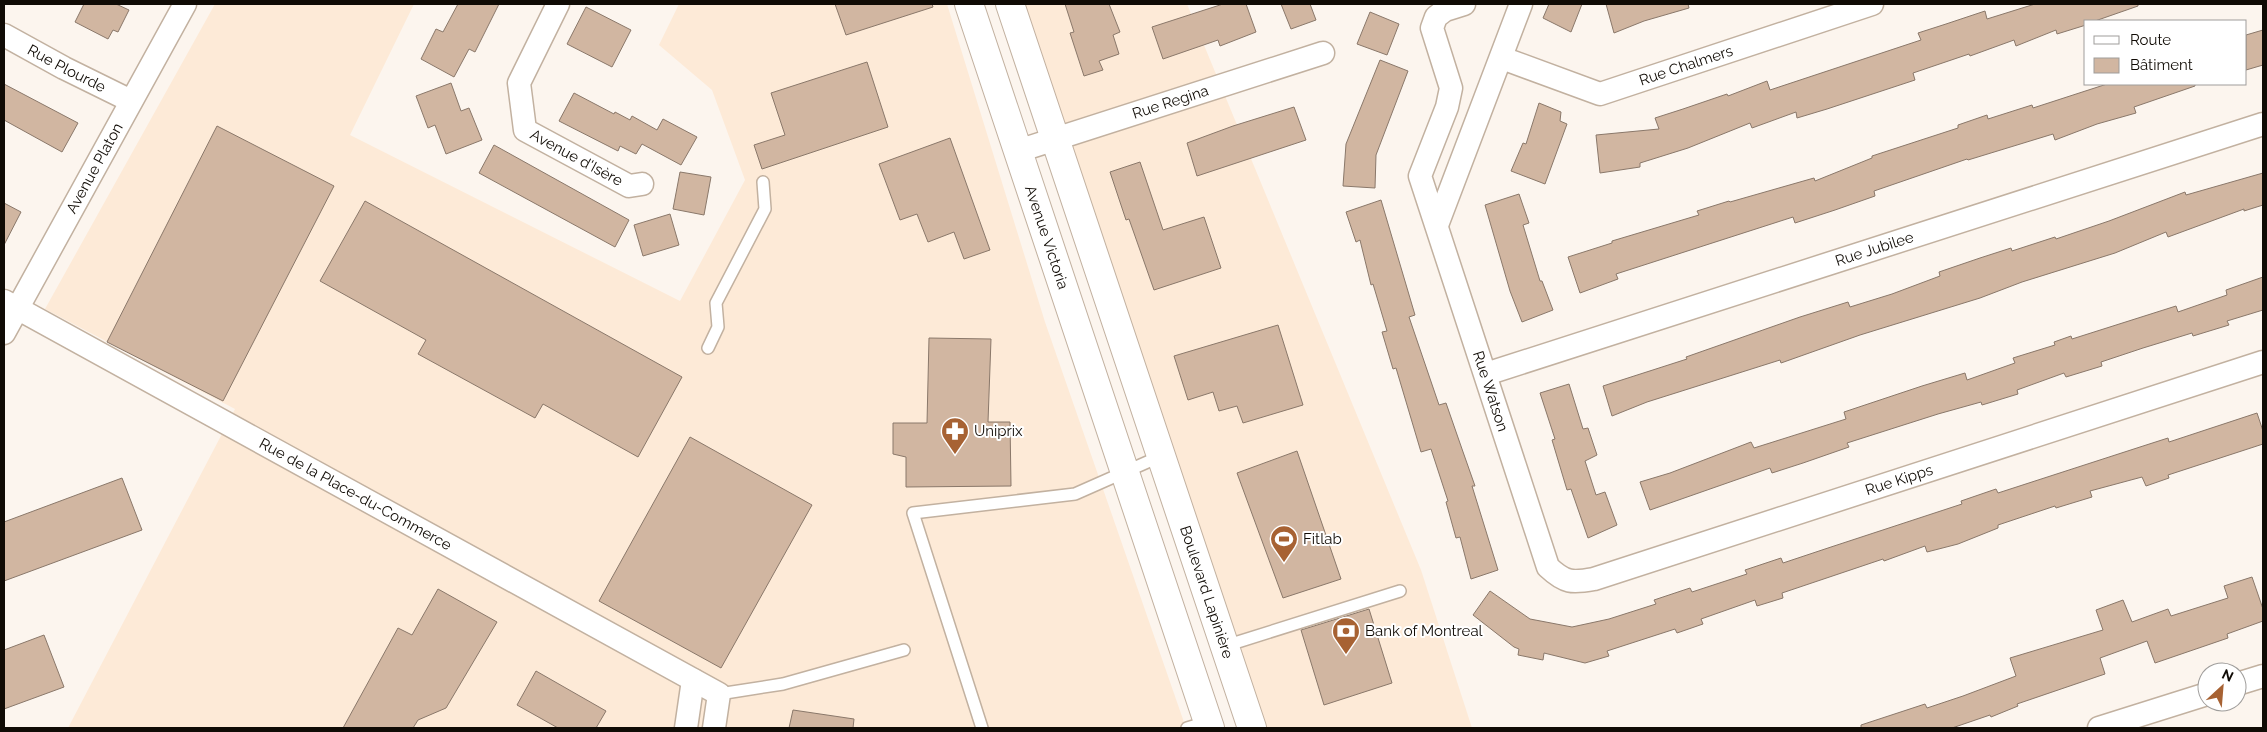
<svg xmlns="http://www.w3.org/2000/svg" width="2267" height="732" font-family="Raleway,sans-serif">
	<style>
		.built { fill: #fdead7 }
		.building { fill: #d1b6a1; stroke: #8a786a }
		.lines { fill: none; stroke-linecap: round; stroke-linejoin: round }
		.lane-casing { stroke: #c2b1a0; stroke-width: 14 }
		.street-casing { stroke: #c2b1a0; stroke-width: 25 }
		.secondary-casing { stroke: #c2b1a0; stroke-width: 30 }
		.lane { stroke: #fff; stroke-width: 11 }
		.street { stroke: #fff; stroke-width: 22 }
		.secondary { stroke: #fff; stroke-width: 28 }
		.labels { text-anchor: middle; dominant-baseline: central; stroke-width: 4; stroke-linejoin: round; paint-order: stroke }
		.street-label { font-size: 15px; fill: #100b05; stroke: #fff }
		.poi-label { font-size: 15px; fill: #100b05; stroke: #fff; text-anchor: start }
	</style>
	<rect width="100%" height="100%" fill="#fcf5ee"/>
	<g class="built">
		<path d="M215,4h199l-64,131 330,166 65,-121 -33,-90 -53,-45 20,-41h268l98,318 141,406h-1118l167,-319 -190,-100z"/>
		<path d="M1021,4h166l234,566 51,158h-210z"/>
	</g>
	<g class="building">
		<path d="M84,4h32l13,6 -11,22 -5,-2 -5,9 -33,-17z"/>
		<path d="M458,4h41l-24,48 -6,-3 -15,28 -33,-18 15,-30 7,3z"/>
		<path d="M835,4h97l1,3 -87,28z"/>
		<path d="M1065,4h44l11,28 -7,3 6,19 -20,7 4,9 -19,6 -14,-43 4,-1z"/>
		<path d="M1223,4h23l10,28 -36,14 -2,-6 -55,19 -11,-32z"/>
		<path d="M1281,4h29l6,16 -25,9z"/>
		<path d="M1549,4h33l-11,28 -28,-14z"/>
		<path d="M1606,4h82l1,4 -45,13 -30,12z"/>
		<path d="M2035,4h103v2l-43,15h-9v4l-29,9 -1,-4 -40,16 -2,-6 -44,16 -1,-2 -56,19 2,7 -88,29 -30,9 -1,-6 -44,16 -2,-5 -62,25 -48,15v4l-40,6 -4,-38 63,-6 -4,-11 28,-9 44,-15 1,2 39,-15 3,9 151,-50 -3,-7 28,-9 39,-13 2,8z"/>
		<path d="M586,7l45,23 -19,37 -45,-23z"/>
		<path d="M1370,12l29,12 -12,31 -30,-11z"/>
		<path d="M2263,30v35l-17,5v-35z"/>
		<path d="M1380,60l28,11 -32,84 -1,33 -32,-2 3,-42z"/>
		<path d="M867,62l21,65 -126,42 -8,-24 31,-10 -14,-42z"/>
		<path d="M451,83l10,28 8,-3 13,32 -36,14 -11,-29 -7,3 -12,-32z"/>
		<path d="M4,84l74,39 -16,29 -58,-32z"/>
		<path d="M2107,84h88v2l-61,21 2,6 -39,11 -42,16 -2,-6 -85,26 -1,-1 -93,32 1,5 -40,14 -40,13 -2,-6 -177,57 2,5 -38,14 -12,-36 44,-14v-2l87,-26 -2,-4 32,-10 1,1 84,-24 1,3 57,-23v-2l86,-28v-3l29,-10 1,4 44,-14 1,3z"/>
		<path d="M574,93l40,21 1,-2 15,8 2,-4 25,14 6,-11 34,18 -16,28 -39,-21 -6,10 -16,-8 -2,5 -59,-30z"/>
		<path d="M1539,103l22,9 -1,9 7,3 -22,60 -34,-13 12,-28 3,1z"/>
		<path d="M1294,107l12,33 -109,36 -10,-33 46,-17z"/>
		<path d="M217,126l117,60 -111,215 -116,-59z"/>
		<path d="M950,138l40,112 -26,9 -10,-27 -26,10 -11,-28 -17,6 -21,-56z"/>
		<path d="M494,145l135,75 -14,27 -136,-74z"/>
		<path d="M1140,162l23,68 41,-13 17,51 -67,22 -25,-71 -3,1 -16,-48z"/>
		<path d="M680,172l31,5 -7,38 -31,-6z"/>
		<path d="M2263,173v32l-19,6v-2l-76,28 -2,-5 -51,21 -93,29 -42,16 -120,37 -79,28 -1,-3 -133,42 -35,14 -9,-30 84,-27 -1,-2 114,-40 48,-15 2,5 42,-13 48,-18 -1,-4 41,-14 31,-10 1,3 43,-14 1,2 53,-18 76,-29 1,3z"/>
		<path d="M1519,194l10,29 -6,2 17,56h2l11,29 -31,12 -12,-31 -25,-86z"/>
		<path d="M1381,200l34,115 -6,2 30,88 7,-2 16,46 13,37h-3l26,84 -27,9 -11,-42 -4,1 -10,-36 2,-1 -17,-52 -10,3 -25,-84 -3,1 -11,-37 5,-1 -14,-47 -2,1 -11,-45 -4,2 -10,-30z"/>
		<path d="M365,201l317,176 -44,80 -95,-53 -8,14 -117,-64 8,-14 -106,-59z"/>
		<path d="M4,203l17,9 -17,33z"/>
		<path d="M670,214l9,31 -36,11 -9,-31z"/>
		<path d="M2263,277v33l-36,11 2,4 -36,11 -1,-3 -49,15 -42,14 1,4 -36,11 -2,-4 -47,17 1,4 -36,11 -1,-3 -43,12 -91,29 2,4 -46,16 -31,10 -2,-5 -120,42 -10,-28 30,-9 81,-31 3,6 92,-29 -2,-7 78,-26 43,-13 2,7 48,-17 -2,-5 42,-13 -1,-3 17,-6 1,3 104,-33 2,6 49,-17 -1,-5z"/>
		<path d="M1278,325l25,80 -60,18 -6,-17 -18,5 -6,-19 -25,8 -14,-44z"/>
		<path d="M929,338l62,1 -3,83h22l1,64 -105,1v-30l-13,-3v-31h34z"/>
		<path d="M1569,384l14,45 5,-1 9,27 -12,6 11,34 9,-3 12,33 -29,13 -17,-49 -4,1 -15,-50 3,-1 -15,-46z"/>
		<path d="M2257,413l6,18v13l-95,31 1,3 -23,8 -4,-9 -52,14 2,6 -36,11 -1,-2 -57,19v3l-40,16 -31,8 -2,-6 -41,15 -1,-2 -101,34 1,5 -26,8 -2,-6 -54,19 2,5 -26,9 -2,-4 -68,22 2,5 -24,7 -41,-10 -1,7 -25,-5 1,-6 -5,-2 -41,-32 17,-24 40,28 42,8 37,-8 47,-15 -2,-4 36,-12 2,4 55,-18 -2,-4 36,-12 2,5 48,-16 131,-43 -1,-3 35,-12 2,4 142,-46 28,-9 1,4z"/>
		<path d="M690,437l122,68 -91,163 -122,-67z"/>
		<path d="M1297,451l44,128 -58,19 -46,-125z"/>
		<path d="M122,478l20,52 -138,51v-59z"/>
		<path d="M2252,577l11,32v12l-36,13 1,4 -73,25 -8,-22 -47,17 5,16 -88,30 1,2 -27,11 -1,-2 -38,13h-91v-3l64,-21 2,4 36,-12 53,-20 -6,-18 93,-28 -7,-20 27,-10 9,22 36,-13 3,7 57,-18 -4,-12z"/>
		<path d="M438,589l59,33 -51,86 -28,12 -5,8h-70l55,-100 14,7z"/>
		<path d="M1369,609l23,74 -68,22 -23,-75z"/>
		<path d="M44,635l20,52 -60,22v-59z"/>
		<path d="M536,671l70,40 -10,17h-38l-41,-23z"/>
		<path d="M793,710l61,9 -1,9h-64z"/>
	</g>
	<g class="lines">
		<g class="lane-casing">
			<g id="lane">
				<path d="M708,348l10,-21 -2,-24 49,-94 -2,-27"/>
				<path d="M1225,646l175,-55"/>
				<path d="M719,694l64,-10 121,-34"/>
				<path d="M982,728l-69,-215 162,-19 86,-38"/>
				<path d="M1187,728l20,-6"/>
			</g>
		</g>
		<g class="street-casing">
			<g id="street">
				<path id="s1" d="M558,4l-39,79 6,47 104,56 13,-2"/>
				<path id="s2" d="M1464,4l-19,6 -9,7 -4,11 19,60 -4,19 -27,69 128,391c17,16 24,16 46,12l669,-217"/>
				<path id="s3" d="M4,35l60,33 67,33"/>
				<path id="s4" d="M1502,58l98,36 272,-90"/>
				<path id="s5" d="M1018,151l305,-98"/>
				<path d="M1437,225l84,-221"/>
				<path id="s6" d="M4,301l715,393 -5,34"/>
				<path id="s7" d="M4,333l181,-329"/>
				<path id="s8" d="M1486,374l777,-250"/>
				<path d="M2237,684l26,-8"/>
				<path d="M686,728l7,-48"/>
				<path d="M2099,728l108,-34"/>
			</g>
		</g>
		<g class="secondary-casing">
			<g id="secondary">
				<path id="s9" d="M969,4l241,724"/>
				<path id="s10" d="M1010,4l242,724"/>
			</g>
		</g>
		<use href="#lane" class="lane"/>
		<use href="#street" class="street"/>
		<use href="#secondary" class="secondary"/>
	</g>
	<defs>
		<g id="pharmacy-pin" transform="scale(1.4375)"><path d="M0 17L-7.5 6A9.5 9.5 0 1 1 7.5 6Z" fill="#a76233" stroke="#fff"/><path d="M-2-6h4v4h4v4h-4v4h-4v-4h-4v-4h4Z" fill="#fff"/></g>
		<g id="stadium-pin" transform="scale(1.4375)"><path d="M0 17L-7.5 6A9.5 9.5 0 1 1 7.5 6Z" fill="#a76233" stroke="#fff"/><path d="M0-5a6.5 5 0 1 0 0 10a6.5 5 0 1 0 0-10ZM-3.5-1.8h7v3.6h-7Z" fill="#fff"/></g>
		<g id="bank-pin" transform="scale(1.4375)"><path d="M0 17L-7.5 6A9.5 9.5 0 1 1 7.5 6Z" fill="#a76233" stroke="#fff"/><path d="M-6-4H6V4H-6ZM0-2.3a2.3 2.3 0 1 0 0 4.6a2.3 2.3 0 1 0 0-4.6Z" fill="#fff"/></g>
	</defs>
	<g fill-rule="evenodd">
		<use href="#pharmacy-pin" x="955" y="431"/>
		<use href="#stadium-pin" x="1284" y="539"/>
		<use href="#bank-pin" x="1346" y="631"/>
	</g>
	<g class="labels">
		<g class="street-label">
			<text stroke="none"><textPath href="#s4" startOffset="195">Rue Chalmers</textPath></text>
			<text stroke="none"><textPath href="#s3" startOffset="71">Rue Plourde</textPath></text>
			<text stroke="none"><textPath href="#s5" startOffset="160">Rue Regina</textPath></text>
			<text stroke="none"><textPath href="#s1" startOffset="194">Avenue d'Isère</textPath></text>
			<text stroke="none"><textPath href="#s7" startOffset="188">Avenue Platon</textPath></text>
			<text stroke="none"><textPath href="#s9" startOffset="246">Avenue Victoria</textPath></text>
			<text stroke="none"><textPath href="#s8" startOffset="408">Rue Jubilee</textPath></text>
			<text stroke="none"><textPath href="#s2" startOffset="426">Rue Watson</textPath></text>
			<text stroke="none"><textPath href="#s2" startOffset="982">Rue Kipps</textPath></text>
			<text stroke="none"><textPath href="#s6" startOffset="401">Rue de la Place-du-Commerce</textPath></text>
			<text stroke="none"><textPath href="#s10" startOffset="620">Boulevard Lapinière</textPath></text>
		</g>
		<g class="poi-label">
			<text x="974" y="431">Uniprix</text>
			<text x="1303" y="539">Fitlab</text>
			<text x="1365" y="631">Bank of Montreal</text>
		</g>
	</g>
	<rect width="2267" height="732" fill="none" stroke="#100b05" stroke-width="10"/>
	<rect x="2084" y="20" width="162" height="65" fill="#ffffff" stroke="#9f9d9b"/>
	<rect x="2094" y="36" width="25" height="8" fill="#ffffff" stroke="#9f9d9b"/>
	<text x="2130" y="45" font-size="15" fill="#100b05">Route</text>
	<rect x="2094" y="58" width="25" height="15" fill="#d1b6a1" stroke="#9f9d9b"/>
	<text x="2130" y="70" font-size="15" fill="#100b05">Bâtiment</text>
	<g transform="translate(2222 687) rotate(26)"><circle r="24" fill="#ffffff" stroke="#9f9d9b"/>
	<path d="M0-4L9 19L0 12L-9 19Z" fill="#a76233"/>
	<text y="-8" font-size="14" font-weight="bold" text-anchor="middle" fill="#100b05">N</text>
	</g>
</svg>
